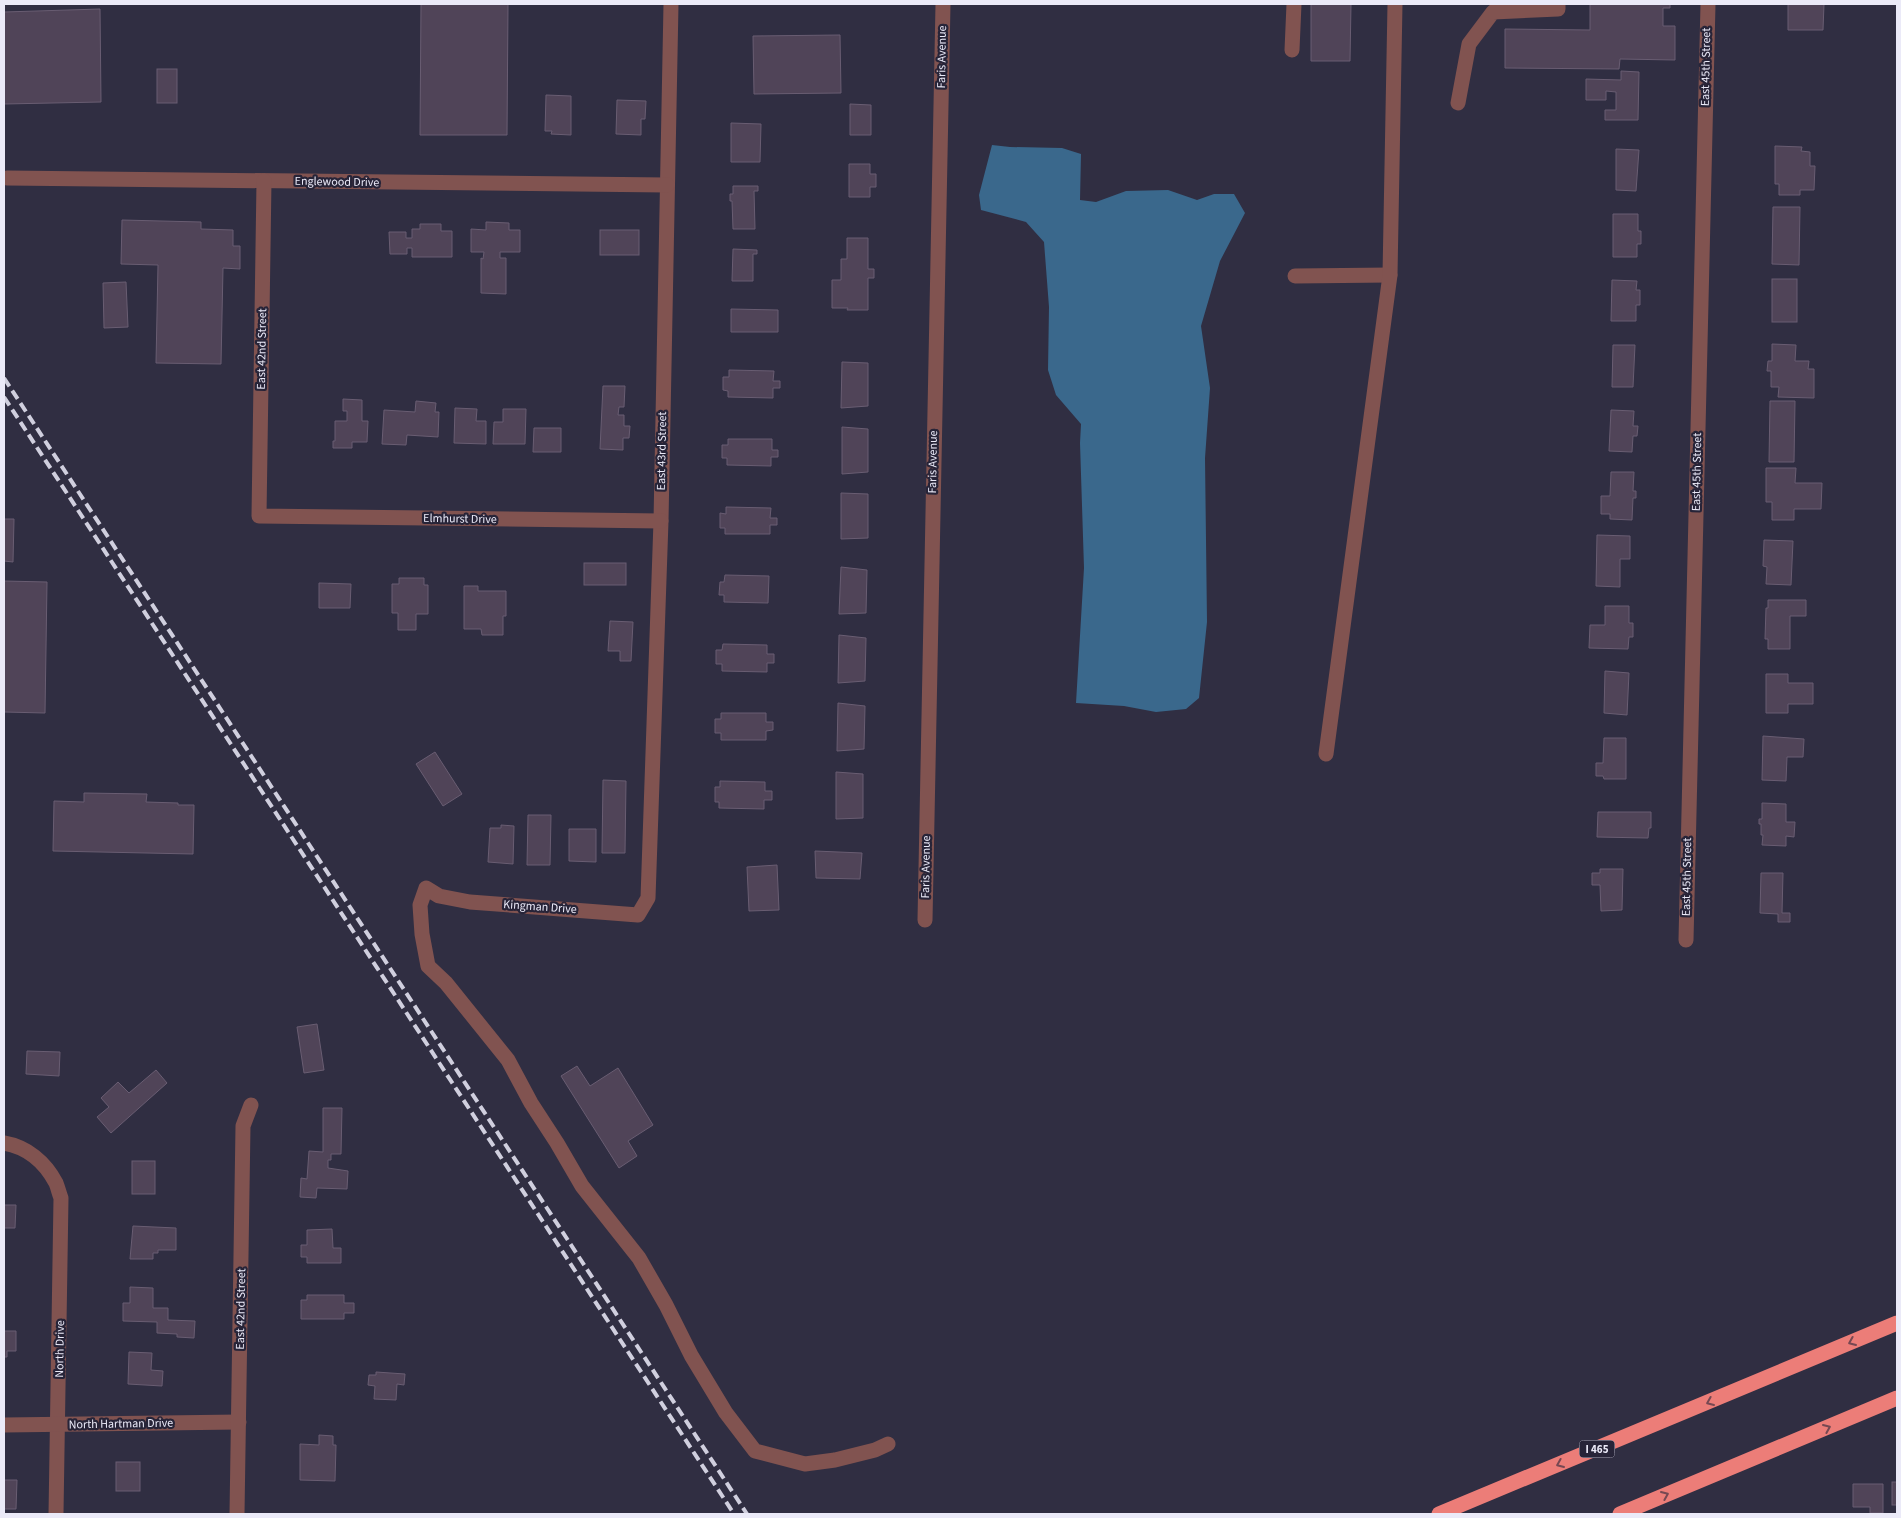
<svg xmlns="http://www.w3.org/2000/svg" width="1901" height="1518" font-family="'Source Sans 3',sans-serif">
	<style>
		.water { fill: #3a688c }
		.building { fill: #504458; stroke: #695d72 }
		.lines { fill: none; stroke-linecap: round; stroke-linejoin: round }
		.minor { stroke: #815350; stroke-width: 15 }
		.highway { stroke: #ec7d78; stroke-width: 15 }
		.rail { stroke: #d0cfde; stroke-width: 4; stroke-dasharray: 10 5; stroke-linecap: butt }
		.oneway { stroke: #764852 }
		.labels { text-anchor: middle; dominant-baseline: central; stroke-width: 4.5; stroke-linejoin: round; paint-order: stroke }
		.shield { fill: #272438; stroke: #b0afbe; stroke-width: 1 }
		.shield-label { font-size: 11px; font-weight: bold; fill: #ebeaf8 }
		.street-label { font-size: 12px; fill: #ebeaf8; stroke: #272438 }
	</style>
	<rect width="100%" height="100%" fill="#302e42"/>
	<path class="water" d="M992,145l18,2 52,1 19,6 -1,46 16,2 30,-11 42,-1 29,10 17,-6h20l11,19 -25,48 -19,65 9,62 -5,70 2,164 -8,76 -13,11 -30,3 -32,-6 -48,-3 8,-135 -4,-125 1,-19 -25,-29 -8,-25 1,-63 -5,-65 -18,-20 -45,-12 -2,-15z"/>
	<g class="building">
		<path d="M421,4h87l-1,131h-87z"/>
		<path d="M1311,4h40l-1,57h-39z"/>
		<path d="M1590,4h80v4h-7v18h12v34l-55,-1 -1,10 -114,-1v-39l85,1z"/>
		<path d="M1788,4h36l-1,26h-35z"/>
		<path d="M100,9l1,93 -97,2v-92z"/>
		<path d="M840,35l1,58 -87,1 -1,-58z"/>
		<rect x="157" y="69" width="20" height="34"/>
		<path d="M1621,71l18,1 -1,48h-33v-10h11v-18l-10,-1v9h-20v-21l35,1z"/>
		<path d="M546,95l25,1v39l-20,-1 1,-3h-7z"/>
		<path d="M617,100l29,1 -1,18h-4v16l-25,-1z"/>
		<path d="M850,104l21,1v30h-21z"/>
		<path d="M731,123l30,1 -1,38h-29z"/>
		<path d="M1775,146l27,1 -1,4 9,1v14h5l-1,24h-14v5h-21v-11h-4z"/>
		<path d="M1616,149l23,1 -3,41 -20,-1z"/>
		<path d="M849,164h21v10h6v13h-6v10h-21z"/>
		<path d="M733,186h25v5h-4l1,38h-22l-1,-28h-2v-7h3z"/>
		<path d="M1773,207h27l-1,58 -27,-1z"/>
		<path d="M1613,214h25v17h3v13h-4v13h-24z"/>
		<path d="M122,220l79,2v7l32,1v16h7v23l-17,-1 -2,96 -65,-1 2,-98 -37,-1z"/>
		<path d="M486,222l23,1v7h11v22h-20v6h6v36l-25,-1v-35l2,1 1,-7h-13v-23l15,1z"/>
		<path d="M420,224h21v7h11v26h-40v-9h-5v6h-17l-1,-22h17v6h6v-9h8z"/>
		<rect x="600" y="230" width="39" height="25"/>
		<path d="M847,238h21v31h6v9h-6v32h-21l1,-2h-16v-28h9v-21h6z"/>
		<path d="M733,249l24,1v4h-4v27h-21z"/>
		<rect x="1772" y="279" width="25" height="43"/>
		<path d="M1612,280l25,1 -1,9h4v15h-4v16h-25z"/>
		<path d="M126,282l2,45 -24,1 -1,-45z"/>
		<path d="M731,309l47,1v22h-47z"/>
		<path d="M1772,344l24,1 -1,16h14l-1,8h6v29l-36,-1 1,-10h-8v-16h-4l1,-10h4z"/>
		<path d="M1613,345h22l-2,42h-21z"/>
		<path d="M842,362l26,1v43l-27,2z"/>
		<path d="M729,370l45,1 -1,10h7v7h-7v10l-45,-1v-6l-5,-1v-13h6z"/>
		<path d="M603,386h22l-1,21h-5l-1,8h6v11h6l-1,12h-6v12l-23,-1z"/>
		<path d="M343,399l19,1v21h6l-1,21h-15v6h-19v-7h2v-20h12v-10h-4z"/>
		<path d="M416,401l20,2 -1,9h4l-1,25 -31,-2 -1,10 -24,-1 2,-34 31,2z"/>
		<path d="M1770,401h25l-1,61h-25z"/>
		<path d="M455,408l22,1 -1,12h10v23l-32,-1z"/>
		<path d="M503,409h23l-1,35h-32l1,-22h9z"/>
		<path d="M1611,410l23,1 -1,15h5l-1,10h-4l-1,16 -23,-1z"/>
		<path d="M842,427l26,2v43l-26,2z"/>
		<path d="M534,428h27v24h-28z"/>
		<path d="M728,439h44v11h6v7h-7v9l-44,-1v-7h-5v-13h6z"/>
		<path d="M1766,468h30l-1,15h27l-1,26h-27v11h-22v-18h-6z"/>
		<path d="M1611,472h23l-1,19h3v7h-3l-1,22 -22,-1v-5h-9v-18h9z"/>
		<path d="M841,493l27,1v44l-27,1z"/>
		<path d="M726,507l45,1 -1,10h7v7h-7v9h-45v-6h-5v-15l6,1z"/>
		<path d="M4,519h10l-1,43 -9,-1z"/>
		<path d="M1597,535l33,1v23h-10v28l-24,-1z"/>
		<path d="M1764,540l29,1 -2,44 -25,-1 1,-17 -4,-1z"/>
		<rect x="584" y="563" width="42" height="22"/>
		<path d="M841,567l26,3 -1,43 -27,1z"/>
		<path d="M725,575l44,1 -1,27 -44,-1v-7h-5l1,-13h4z"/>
		<path d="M399,578h25v7h4v29h-12v16h-18v-17h-6v-29h7z"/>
		<path d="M4,581l43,1 -2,131 -41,-1z"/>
		<path d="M319,583l32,1 -1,24h-31z"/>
		<path d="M464,586h14v5h28v25h-3v19h-21l-1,-6h-17z"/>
		<path d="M1768,600h38v16h-16v33h-22v-10h-3l1,-31h2z"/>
		<path d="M1605,606h24v17h4v14h-4l-1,12 -39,-1 1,-23h15z"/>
		<path d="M610,621l23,1 -2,39h-11v-10h-12z"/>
		<path d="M839,635l27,3 -1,43 -27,2z"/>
		<path d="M723,644l44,1v9h7v9h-7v9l-45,-1v-7h-6v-14h6z"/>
		<path d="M1605,671l24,2 -2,42 -23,-2z"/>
		<path d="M1766,674h22v9h25v21h-25v9h-22z"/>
		<path d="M838,703l27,3 -1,43 -27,2z"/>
		<path d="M721,713h45v9h7v8l-7,1v9h-45v-7h-6v-14h6z"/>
		<path d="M1763,736l41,3 -1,18h-16l-1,24 -24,-1z"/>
		<path d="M1604,738h22v41h-22l-1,-3h-7v-13h7z"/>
		<path d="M435,752l27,42 -19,12 -27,-42z"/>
		<path d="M836,772l27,2v44l-27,1z"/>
		<path d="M603,780l23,1 -1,72h-23z"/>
		<path d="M720,781l45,1v9h7v9h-8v9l-45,-1v-6h-4v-15h5z"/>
		<path d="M84,793l63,1 -1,8 32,1v2h16l-1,49 -140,-3 1,-50 30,1z"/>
		<path d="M1762,803l24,1v18h9l-1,15 -8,-1v10l-24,-1 1,-10h-2v-11h-2v-5h3z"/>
		<path d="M1598,812h53v16h-2l-1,10 -51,-1z"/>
		<path d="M528,815h23l-1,50h-23z"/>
		<path d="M501,825l13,1 -1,38 -25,-2 2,-34h11z"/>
		<path d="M569,829h27v33l-27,-1z"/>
		<path d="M815,851l47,2 -2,26 -44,-1z"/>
		<path d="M777,865l2,45 -30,1 -2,-44z"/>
		<path d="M1600,869h23l-1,41 -21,1 -1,-26h-8v-12h8z"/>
		<path d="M1761,873h22l-1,40h8v9h-12v-8l-18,-1z"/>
		<path d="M317,1024l7,46 -20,3 -7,-46z"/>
		<path d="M27,1051l33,1 -1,24 -33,-2z"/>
		<path d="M577,1066l13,20 28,-18 35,57 -25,16 9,15 -18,12 -58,-92z"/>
		<path d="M156,1070l11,13 -56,50 -14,-16 12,-10 -8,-9 17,-16 11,11z"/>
		<path d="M323,1108h19l-1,46h-10v6h-3v8l20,3 -1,18 -30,-1 -1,10 -16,-1 1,-19 6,1 2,-28 14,1z"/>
		<rect x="132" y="1161" width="23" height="33"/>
		<path d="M4,1205h12l-1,23h-11z"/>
		<path d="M133,1226l43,2v22h-18v3h-5v6h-23z"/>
		<path d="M332,1229l1,19h8v15h-34v-6h-6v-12h6v-15z"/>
		<path d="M130,1287l23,1v20h15v12l27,1 -1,17 -17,-1v-3l-20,-1v-11l-34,-1v-18h7z"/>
		<path d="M307,1295h37v8h10v10h-10v6h-43v-19h6z"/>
		<path d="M4,1331h12v20h-9v6h-3z"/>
		<path d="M129,1352l23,1 -1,17 12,1 -1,15 -34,-2z"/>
		<path d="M376,1372l29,2 -1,11 -7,-1 -1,16 -22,-1 1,-13 -7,-1 1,-10h7z"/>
		<path d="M319,1435l14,1v9h3l-1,36 -35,-1v-36l19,1z"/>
		<rect x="116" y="1462" width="24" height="29"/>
		<path d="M4,1480h13l-1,29h-12z"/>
		<rect x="1892" y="1482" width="5" height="23"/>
		<path d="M1853,1484h30v29h-13v-6h-17z"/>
	</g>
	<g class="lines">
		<g class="minor">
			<path d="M671,4l-10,517 -13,377 -10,17 -168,-13 -31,-6 -13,-8 -6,17 2,29 6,32 18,17 62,77 23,43 26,40 25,43 57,72 27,47 25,50 35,58 29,38 50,13 30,-4 40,-10 13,-6"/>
			<path d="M1292,50l2,-46"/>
			<path d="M1458,103l11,-59 24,-32 65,-3v-5"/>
			<path d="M7,178l660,7"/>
			<path d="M264,181l-5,335 402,5"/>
			<path d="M1295,276l95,-1"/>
			<path d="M1326,754l64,-479 5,-271"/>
			<path d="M925,920l18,-916"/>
			<path d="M1686,940l22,-936"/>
			<path d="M4,1143c23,4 41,19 52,40 2,5 3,10 5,15l-5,316"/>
			<path d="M4,1425l235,-3"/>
			<path d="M237,1514l6,-388 8,-21"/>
		</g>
		<g class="highway">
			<path d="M1439,1514l458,-191"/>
			<path d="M1620,1514l277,-116"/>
		</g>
		<g class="rail">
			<path d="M4,378l743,1136"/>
			<path d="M4,397l730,1117"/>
		</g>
	</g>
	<defs><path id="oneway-chevron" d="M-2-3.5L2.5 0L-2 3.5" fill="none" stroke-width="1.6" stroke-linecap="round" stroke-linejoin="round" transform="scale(1.25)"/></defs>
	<g class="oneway">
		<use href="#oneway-chevron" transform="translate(1852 1342) rotate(157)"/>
		<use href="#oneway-chevron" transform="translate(1710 1402) rotate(157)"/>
		<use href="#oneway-chevron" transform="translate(1827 1428) rotate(-23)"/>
		<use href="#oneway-chevron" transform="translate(1560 1464) rotate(157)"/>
		<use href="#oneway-chevron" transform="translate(1665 1495) rotate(-23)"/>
	</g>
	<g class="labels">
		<rect class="shield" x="1579.5" y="1440.5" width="35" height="17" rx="4"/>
		<g class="shield-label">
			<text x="1597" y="1449">I 465</text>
		</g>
		<g class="street-label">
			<text transform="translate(942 57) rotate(-89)">Faris Avenue</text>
			<text transform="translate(1706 67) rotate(-89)">East 45th Street</text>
			<text transform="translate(337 182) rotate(1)">Englewood Drive</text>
			<text transform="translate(262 349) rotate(-89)">East 42nd Street</text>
			<text transform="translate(662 451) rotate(-89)">East 43rd Street</text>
			<text transform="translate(933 462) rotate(-89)">Faris Avenue</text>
			<text transform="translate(1697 472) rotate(-89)">East 45th Street</text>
			<text transform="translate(460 519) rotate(1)">Elmhurst Drive</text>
			<text transform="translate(926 867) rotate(-89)">Faris Avenue</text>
			<text transform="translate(1687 877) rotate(-89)">East 45th Street</text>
			<text transform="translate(540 907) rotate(4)">Kingman Drive</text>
			<text transform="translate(241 1309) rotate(-89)">East 42nd Street</text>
			<text transform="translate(60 1349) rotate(-89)">North Drive</text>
			<text transform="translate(121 1424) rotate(-1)">North Hartman Drive</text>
		</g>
	</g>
	<rect width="1901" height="1518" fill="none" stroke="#ebeaf8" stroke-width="10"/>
</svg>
